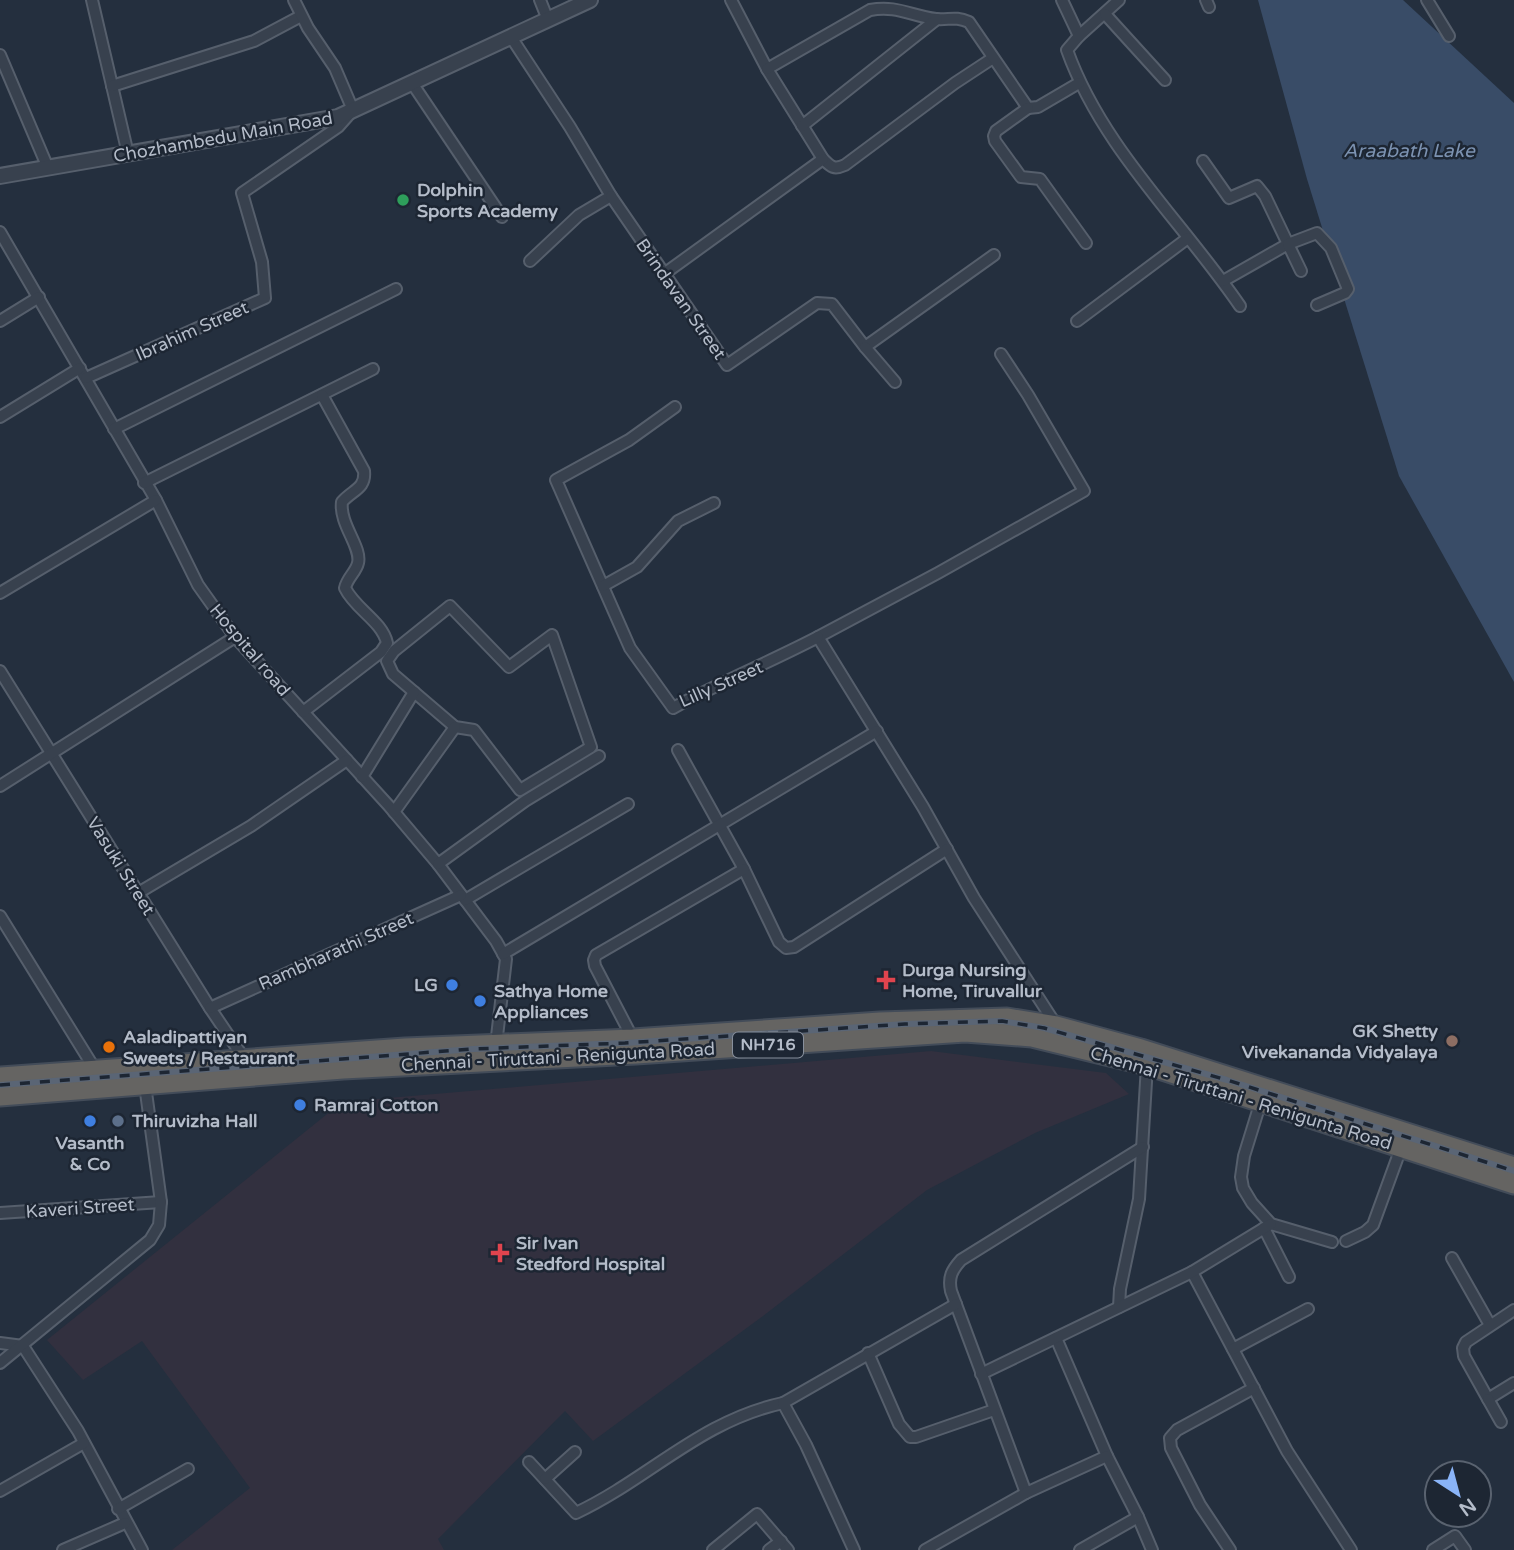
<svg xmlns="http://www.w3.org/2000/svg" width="1514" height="1550" font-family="'Varela Round',sans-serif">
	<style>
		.medical { fill: #32303f }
		.water { fill: #394c67 }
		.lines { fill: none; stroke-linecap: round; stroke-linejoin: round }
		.minor-casing { stroke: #565f6c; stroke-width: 14 }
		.tertiary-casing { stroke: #565f6c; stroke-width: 18 }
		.trunk-casing { stroke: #434c59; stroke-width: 23 }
		.minor { stroke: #38414e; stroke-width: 10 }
		.tertiary { stroke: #38414e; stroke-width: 14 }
		.trunk { stroke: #656462; stroke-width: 19 }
		.rail-casing { stroke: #5a6575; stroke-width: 6 }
		.rail { stroke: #1d2633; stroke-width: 3.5; stroke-dasharray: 10; stroke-linecap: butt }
		.leisure-dot { fill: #2e9e5b; stroke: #1d2633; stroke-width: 2.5 }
		.health-dot { fill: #e0444e; stroke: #1d2633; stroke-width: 2.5 }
		.shop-dot { fill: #3f7fe0; stroke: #1d2633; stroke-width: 2.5 }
		.education-dot { fill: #8d6e63; stroke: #1d2633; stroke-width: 2.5 }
		.food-dot { fill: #e8710a; stroke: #1d2633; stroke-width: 2.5 }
		.service-dot { fill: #5c6f8a; stroke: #1d2633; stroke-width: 2.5 }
		.labels { text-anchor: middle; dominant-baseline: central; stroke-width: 5; stroke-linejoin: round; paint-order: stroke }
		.shield { fill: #1d2633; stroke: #878f9c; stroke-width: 2 }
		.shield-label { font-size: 16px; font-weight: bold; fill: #b4bcc9 }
		.street-label { font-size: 18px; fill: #b4bcc9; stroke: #1d2633 }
		.poi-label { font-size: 18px; font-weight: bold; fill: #b4bcc9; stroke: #1d2633; text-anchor: start }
		.water-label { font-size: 19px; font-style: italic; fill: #7c92b1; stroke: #1d2633 }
	</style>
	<rect width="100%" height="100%" fill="#242f3e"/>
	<path class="medical" d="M931,1051l175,22 23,21 -94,39 -108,57 -164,126 -170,125 -28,-30 -127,128 6,11h-272l78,-62 -108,-147 -59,39 -36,-40 295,-238z"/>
	<path class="water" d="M1258,0h145l111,103v579l-115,-206 -92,-297z"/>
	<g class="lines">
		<g class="minor-casing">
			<g id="minor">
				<path d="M92,0l36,154"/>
				<path d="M540,0l8,20"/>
				<path d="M731,0l36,69 56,90c8,8 11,11 22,6l110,-82 38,-25"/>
				<path d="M1062,0l17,36"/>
				<path d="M1119,0l-40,36 -12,14c35,98 115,171 173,256"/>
				<path d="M1206,0l3,7"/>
				<path d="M1427,0l22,36"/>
				<path d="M1105,14l60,66"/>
				<path d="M511,37l59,90 41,69 -32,19 -49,46"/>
				<path d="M0,55l48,113"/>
				<path d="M767,69l103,-59c27,-5 41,6 66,9 14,1 19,-3 33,3l59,86 10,-1 41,-24"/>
				<path d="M412,83l90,134"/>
				<path d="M112,86l142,-45 47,-25"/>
				<path d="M1028,108l-32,23 -2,5 1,5 26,36 19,2 46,64"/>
				<path d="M802,126l135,-107"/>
				<path d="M1203,161l26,37 28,-12 8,10 23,48 -65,37"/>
				<path d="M611,196l116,169 90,-62 15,1 33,43 129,-92"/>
				<path d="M0,232l156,268 42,85 37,52 154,169 49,58 58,77 10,18 -10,86"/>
				<path d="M1301,271l-13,-27 29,-11 14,15 17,41 -3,4 -28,12"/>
				<path d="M664,274l159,-115"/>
				<path d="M0,321l39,-24"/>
				<path d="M1077,321l111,-83"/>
				<path d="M865,347l30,35"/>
				<path d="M1001,354l27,41 56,96 -146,82 -120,64 105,170 51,91 82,127"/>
				<path d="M86,378l179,-80 -3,-36 -20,-69 96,-66 15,-17 -18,-42 -27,-40 -14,-28"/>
				<path d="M675,407l-46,33 -73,40 74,168 43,60c48,-26 97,-46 145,-71"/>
				<path d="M0,417l80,-49"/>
				<path d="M114,429l282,-140"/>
				<path d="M144,483l229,-114"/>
				<path d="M603,586l34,-19 41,-46 36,-18"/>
				<path d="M0,593l156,-93"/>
				<path d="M450,606l59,61 43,-32 39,112 -71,43 -46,-60 -19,-3 -62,-53 -6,-13 7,-10z"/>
				<path d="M0,671l210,337 35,52"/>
				<path d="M303,712l78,-60 6,-9c-5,-22 -32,-34 -42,-55 2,-10 11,-16 13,-25 4,-16 -19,-39 -16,-61 10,-12 24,-13 22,-31l-42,-76"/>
				<path d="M678,750l66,119 35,73 7,6 8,-1 153,-98"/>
				<path d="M362,777l52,-85"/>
				<path d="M0,786l235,-149"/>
				<path d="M394,812l61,-85"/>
				<path d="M438,864l87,-63 74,-45"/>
				<path d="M138,893l113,-67 96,-66"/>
				<path d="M465,900l163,-96"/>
				<path d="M0,916l96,155"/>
				<path d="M503,954l374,-223"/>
				<path d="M210,1008l251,-113"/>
				<path d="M633,1039l-38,-73 -1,-6 2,-5 148,-86"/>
				<path d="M1261,1101l-17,55 -3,21 2,11 9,15 19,21 61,18"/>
				<path d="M0,1213l161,-11"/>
				<path d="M1264,1228l25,49"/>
				<path d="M1346,1241l19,-9 8,-7 28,-77"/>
				<path d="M1452,1258l38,67"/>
				<path d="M1192,1272l95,179 64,99"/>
				<path d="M1119,1307l1,-18 19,-90 8,-134"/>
				<path d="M1514,1310l-48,32 -3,6 1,8 24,43 26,-16"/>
				<path d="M1056,1338l51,118 31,61 14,33"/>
				<path d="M0,1343l23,3 55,85 64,119"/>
				<path d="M1233,1349l75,-40"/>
				<path d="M868,1353l31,71 11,13h6l78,-27"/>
				<path d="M0,1363l150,-123 9,-15 2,-23 -16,-117"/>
				<path d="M981,1374l211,-102 79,-48"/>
				<path d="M1488,1399l13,23"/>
				<path d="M529,1462l47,51c74,-35 124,-92 207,-110"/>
				<path d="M545,1479l30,-27"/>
				<path d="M0,1491l84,-48"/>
				<path d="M1026,1493l-75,-202c-3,-14 1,-21 10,-31l182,-113"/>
				<path d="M118,1509l70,-40"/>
				<path d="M63,1550l62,-27"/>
				<path d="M713,1550l44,-36 31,36"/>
				<path d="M769,1550l12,-9"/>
				<path d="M854,1550l-48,-105 -23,-42 173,-99"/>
				<path d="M925,1550l101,-57 81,-37"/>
				<path d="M1080,1550l58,-33"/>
				<path d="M1230,1550l-30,-45 -29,-57 -1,-10 7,-8 77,-42"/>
				<path d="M1433,1550l22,-14 10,14"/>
			</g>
		</g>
		<g class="tertiary-casing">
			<path id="tertiary" d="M0,176l338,-59 252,-117"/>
		</g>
		<g class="trunk-casing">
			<g id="trunk">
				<path d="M0,1077l405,-29 228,-9 247,-17 127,-4 49,8 85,23 373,118"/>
				<path d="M0,1096l343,-27 293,-15 329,-22 67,5 115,28 367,119"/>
			</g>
		</g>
		<use href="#minor" class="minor"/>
		<use href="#tertiary" class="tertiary"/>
		<use href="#trunk" class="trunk"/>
		<g class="rail-casing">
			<path id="rail" d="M0,1085l473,-36 152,-6 280,-19 97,-3 42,7 183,52 287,91"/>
		</g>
		<use href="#rail" class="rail"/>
	</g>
	<circle class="leisure-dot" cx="403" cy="200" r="7"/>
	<g class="health-dot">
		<path d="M882.5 969.5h7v7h7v7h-7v7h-7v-7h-7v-7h7z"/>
		<path d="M496.5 1242.5h7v7h7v7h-7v7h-7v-7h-7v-7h7z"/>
	</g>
	<g class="shop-dot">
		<circle cx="452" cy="985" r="7"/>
		<circle cx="480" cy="1001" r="7"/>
		<circle cx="300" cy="1105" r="7"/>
		<circle cx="90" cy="1121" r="7"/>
	</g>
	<circle class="education-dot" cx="1452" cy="1041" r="7"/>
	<circle class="food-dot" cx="109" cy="1047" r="7"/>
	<circle class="service-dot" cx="118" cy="1121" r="7"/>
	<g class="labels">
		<rect class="shield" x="733" y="1032.5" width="70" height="25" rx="5"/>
		<g class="shield-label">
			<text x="768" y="1045">NH716</text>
		</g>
		<g class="street-label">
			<text transform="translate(223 137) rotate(-10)">Chozhambedu Main Road</text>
			<text transform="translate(681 299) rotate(55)">Brindavan Street</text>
			<text transform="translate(192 331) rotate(-24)">Ibrahim Street</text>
			<text transform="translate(250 650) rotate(50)">Hospital road</text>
			<text transform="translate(721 684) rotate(-24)">Lilly Street</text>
			<text transform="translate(121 866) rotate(58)">Vasuki Street</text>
			<text transform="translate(336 951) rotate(-24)">Rambharathi Street</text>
			<text transform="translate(558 1057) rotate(-3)">Chennai - Tiruttani - Renigunta Road</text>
			<text transform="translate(1241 1098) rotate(17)">Chennai - Tiruttani - Renigunta Road</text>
			<text transform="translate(80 1208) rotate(-4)">Kaveri Street</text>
		</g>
		<g class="poi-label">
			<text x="417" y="190">Dolphin<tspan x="417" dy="21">Sports Academy</tspan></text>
			<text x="902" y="970">Durga Nursing<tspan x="902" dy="21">Home, Tiruvallur</tspan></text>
			<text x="438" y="985" text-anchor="end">LG</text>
			<text x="494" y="991">Sathya Home<tspan x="494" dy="21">Appliances</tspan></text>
			<text x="1438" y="1031" text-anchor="end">GK Shetty<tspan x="1438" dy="21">Vivekananda Vidyalaya</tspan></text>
			<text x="123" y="1037">Aaladipattiyan<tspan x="123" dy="21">Sweets / Restaurant</tspan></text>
			<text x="314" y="1105">Ramraj Cotton</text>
			<text x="132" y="1121">Thiruvizha Hall</text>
			<text x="90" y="1143" text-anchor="middle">Vasanth<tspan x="90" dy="21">&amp; Co</tspan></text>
			<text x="516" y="1243">Sir Ivan<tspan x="516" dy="21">Stedford Hospital</tspan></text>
		</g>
		<g class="water-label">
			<text x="1409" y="151">Araabath Lake</text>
		</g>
	</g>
	<g transform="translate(1458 1494) rotate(144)"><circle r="33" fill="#1d2633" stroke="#59626f" stroke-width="2"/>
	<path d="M0-5L12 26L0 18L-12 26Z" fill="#8ab4f8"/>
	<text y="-10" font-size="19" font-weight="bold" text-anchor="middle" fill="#b4bcc9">N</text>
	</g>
</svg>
